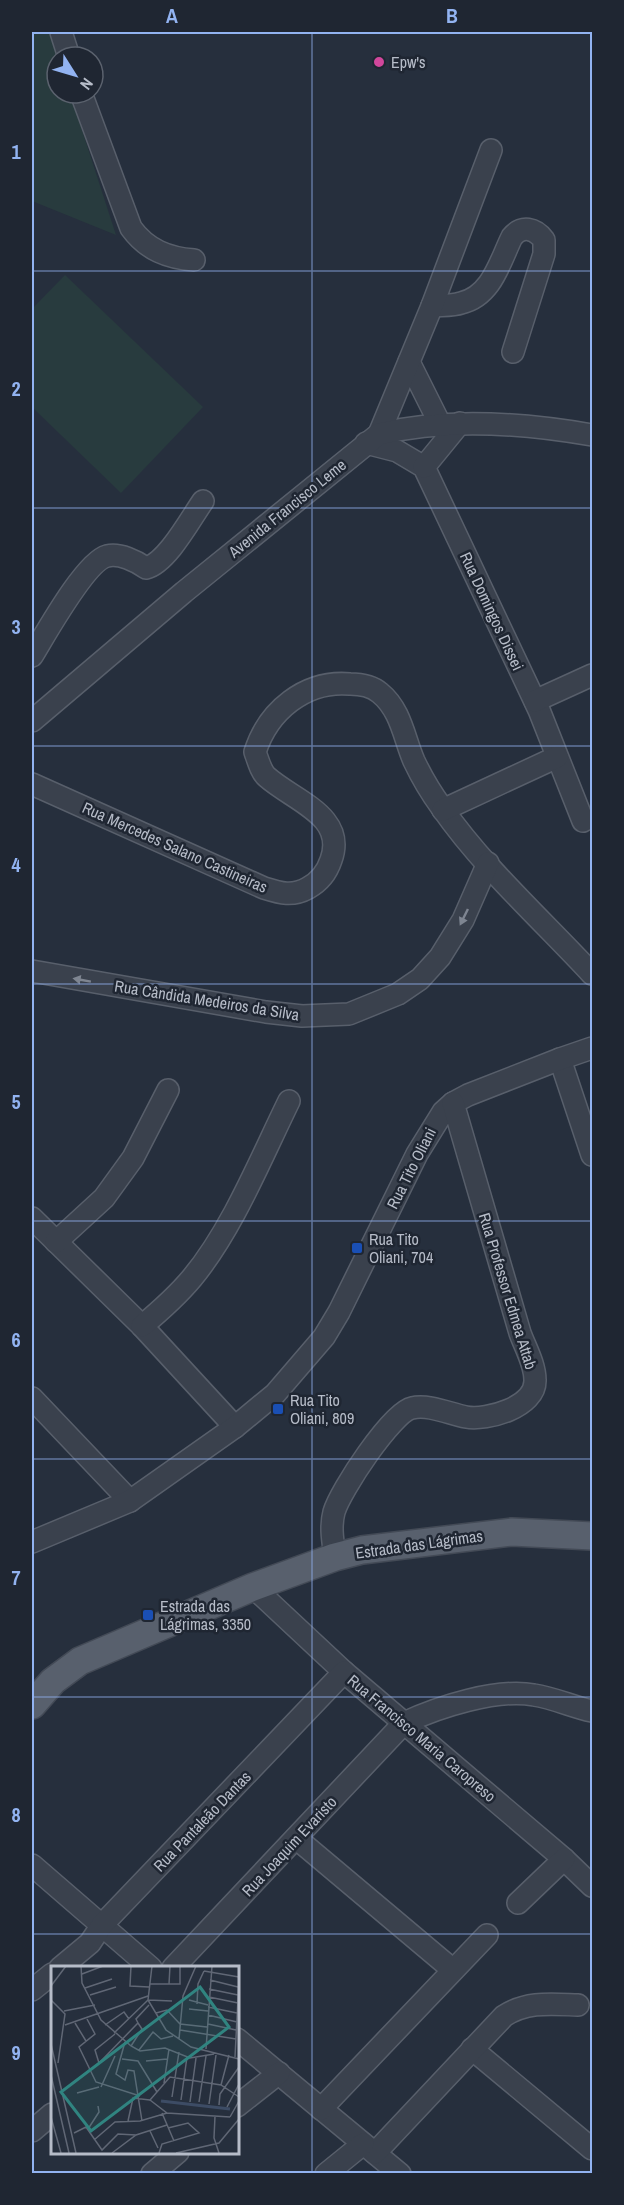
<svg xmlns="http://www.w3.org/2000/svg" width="624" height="2205" font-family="'Archivo Narrow',sans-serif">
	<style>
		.green { fill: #283b3e }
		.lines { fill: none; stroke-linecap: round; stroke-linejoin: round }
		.minor-casing { stroke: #585f6b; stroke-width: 24 }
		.major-casing { stroke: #434a56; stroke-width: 30 }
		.minor { stroke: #3a414d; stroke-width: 21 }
		.major { stroke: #58606d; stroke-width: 27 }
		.oneway { fill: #7e8591 }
		.grid { fill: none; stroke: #92b3f1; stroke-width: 1.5; stroke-opacity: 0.55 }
		.hotel-dot { fill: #d1479c; stroke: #1f2632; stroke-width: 2 }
		.transit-dot { fill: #1a4fb4; stroke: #1f2632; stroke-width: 2 }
		.labels { text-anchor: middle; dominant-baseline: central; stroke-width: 5; stroke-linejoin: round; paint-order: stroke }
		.poi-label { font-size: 16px; fill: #b6bcc8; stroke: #1f2632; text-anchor: start }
		.street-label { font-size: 16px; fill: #b6bcc8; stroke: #1f2632 }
		.inset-river { fill: none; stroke: #3d4c65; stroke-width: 3 }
		.inset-road { fill: none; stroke: #606775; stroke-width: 1.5 }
		.view { fill: #308480; fill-opacity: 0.15; stroke: #308480; stroke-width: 3 }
		.inset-edge { fill: none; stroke: #b6bcc8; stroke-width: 3 }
		.neatline { fill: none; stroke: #92b3f1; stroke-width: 2 }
		.grid-label { font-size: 20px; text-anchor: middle; font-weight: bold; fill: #92b3f1 }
	</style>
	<rect width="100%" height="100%" fill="#262f3d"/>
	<g class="green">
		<path d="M32,32h18l8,25 -1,36h13l46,142 -84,-34z"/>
		<path d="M65,275l138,132 -82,86 -89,-86v-98z"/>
	</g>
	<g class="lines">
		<g class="minor-casing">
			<g id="minor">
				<path d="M61,32l8,25"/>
				<path d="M81,93l50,135c16,22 37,30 63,32"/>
				<path d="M432,306c10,-1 20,0 29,-3 31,-7 39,-42 51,-66 10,-12 23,-9 32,3v14l-31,98"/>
				<path d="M409,362l31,62"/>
				<path d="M379,434l53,-128 59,-156"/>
				<path d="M366,443l31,8 27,16 115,243 44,111"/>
				<path d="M424,467l36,-44"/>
				<path d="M32,656c13,-21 53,-94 75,-100 13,-3 29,5 39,12 21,-5 45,-50 57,-67"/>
				<path d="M535,701l57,-26"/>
				<path d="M32,721l152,-129 195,-158c69,-17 144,-11 213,1"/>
				<path d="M32,784l232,104c16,5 28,9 44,0 11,-6 19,-16 23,-28 16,-44 -37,-59 -64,-83 -6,-5 -9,-17 -12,-25 13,-41 50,-72 95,-68 10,0 22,2 30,9 21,17 24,45 34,68 8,17 17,32 28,47 41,59 101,113 150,166"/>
				<path d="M443,810l114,-53"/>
				<path d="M32,971l234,41 36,4 47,-2 49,-20 22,-15 20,-22 23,-37 25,-57"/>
				<path d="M560,1059l32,96"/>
				<path d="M32,1218l110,108 93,101"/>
				<path d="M56,1242l48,-44 29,-40 35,-68"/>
				<path d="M142,1326c18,-15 35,-30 50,-48 40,-48 69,-120 97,-177"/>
				<path d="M32,1398l98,103"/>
				<path d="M32,1542l98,-41 105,-74 40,-33 49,-57 15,-25 78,-158 26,-42 10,-9 15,-8 92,-36 32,-11"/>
				<path d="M335,1557c-2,-15 -5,-30 -1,-45 6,-21 58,-100 78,-104 17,-4 38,6 54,9 21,4 70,-10 69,-37 0,-16 -10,-33 -15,-47l-67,-230"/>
				<path d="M253,1587l91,85 220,187 28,27"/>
				<path d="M296,1838l157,132"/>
				<path d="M32,1865l119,103"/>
				<path d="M518,1903l46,-44"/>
				<path d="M60,1968l30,-25 12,-18 242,-253"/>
				<path d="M173,1968l231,-245c34,-16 93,-35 130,-28 20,3 39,12 58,16"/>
				<path d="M32,1990l20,-16"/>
				<path d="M237,2039l163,135"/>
				<path d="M472,2049l120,100"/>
				<path d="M237,2106l42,-33"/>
				<path d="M321,2109l166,-174"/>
				<path d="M32,2131l20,-17"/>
				<path d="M375,2153l129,-137c23,-15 47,-12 74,-11"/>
				<path d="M152,2174l26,-22"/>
				<path d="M326,2174l37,-30"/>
			</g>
		</g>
		<g class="major-casing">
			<path id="major" d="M32,1705l21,-24 27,-20 173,-74 82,-30 27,-7 150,-18 80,4"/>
		</g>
		<use href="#minor" class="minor"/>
		<use href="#major" class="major"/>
	</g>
	<defs><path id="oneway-solid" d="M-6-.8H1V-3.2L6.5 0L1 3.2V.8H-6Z" transform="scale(1.5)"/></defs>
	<g class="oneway">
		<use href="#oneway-solid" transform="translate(464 917) rotate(116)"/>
		<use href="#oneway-solid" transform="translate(82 980) rotate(-170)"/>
	</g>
	<path class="grid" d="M312,32v2142M32,271h560M32,508h560M32,746h560M32,984h560M32,1221h560M32,1459h560M32,1697h560M32,1934h560"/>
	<circle class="hotel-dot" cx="379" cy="62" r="6"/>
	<g class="transit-dot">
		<rect x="351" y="1242" width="12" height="12" rx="3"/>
		<rect x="272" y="1403" width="12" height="12" rx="3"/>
		<rect x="142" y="1609" width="12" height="12" rx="3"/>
	</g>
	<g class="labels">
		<g class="poi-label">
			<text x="391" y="62">Epw's</text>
			<text x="369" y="1239">Rua Tito<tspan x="369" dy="18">Oliani, 704</tspan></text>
			<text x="290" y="1400">Rua Tito<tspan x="290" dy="18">Oliani, 809</tspan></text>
			<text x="160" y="1606">Estrada das<tspan x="160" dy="18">Lágrimas, 3350</tspan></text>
		</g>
		<g class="street-label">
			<text transform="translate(287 508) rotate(-39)">Avenida Francisco Leme</text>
			<text transform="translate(492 611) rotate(65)">Rua Domingos Dissei</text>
			<text transform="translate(175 847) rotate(24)">Rua Mercedes Salano Castineiras</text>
			<text transform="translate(207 1000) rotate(9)">Rua Cândida Medeiros da Silva</text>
			<text transform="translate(411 1168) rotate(-63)">Rua Tito Oliani</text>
			<text transform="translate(508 1291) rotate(73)">Rua Professor Edmea Attab</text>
			<text transform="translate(419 1544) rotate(-8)">Estrada das Lágrimas</text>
			<text transform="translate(422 1738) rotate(40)">Rua Francisco Maria Caropreso</text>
			<text transform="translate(202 1821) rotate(-46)">Rua Pantaleão Dantas</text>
			<text transform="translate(289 1846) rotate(-47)">Rua Joaquim Evaristo</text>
		</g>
	</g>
	<g transform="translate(51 1966)">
		<rect width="188" height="188" fill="#262f3d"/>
		<path class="inset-river" d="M110,135l69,8"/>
		<path class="inset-road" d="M30,0l1,17 19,37 30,26 9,5 25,-3 25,10 24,-4M80,0l-1,20 19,1M101,0l-4,34 18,30 25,17 48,12M153,5l35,6M31,8l21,-8M159,14l28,7M99,18h30v-18M118,18l1,-18M0,20l15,-20M34,22l27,-9M158,23l29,6M39,29l26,-8M158,31l29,6M0,34l14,14 -7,49M97,34l24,1M138,34l19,5M146,38l1,-20 6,-13M157,41l29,6M138,43l19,2M13,45l31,-6M105,47l11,-3 13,14 27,3M157,49l29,7M36,53l8,15 -16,13 17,35 44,14M24,57l11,18M87,57l-2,-4 13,-14M157,58l28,6M14,59l83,-29M54,59l19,-13 5,7M129,64l56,9M63,67l34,-33M64,68l-20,16 4,13 39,-40 4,6 -11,17M128,73l4,-43 13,-30M74,76l-9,32 9,6 3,-10 6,1 8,50M0,78l25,109M155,83l6,-83M88,84l14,-18 8,7 12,-3M184,91l4,-78M71,93l16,2 19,31M95,95l21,-2M0,109l18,78M113,117l5,-34M170,119l8,-30M50,121l14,-31M26,127l22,-6M121,131l7,-45M99,134l20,-23 51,8 18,12M99,134l17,13 63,4M130,134l6,-43M139,136l6,-44M148,136l7,-46M158,138l7,-49M168,139l1,-11 19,-27M176,141l12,-23M111,147l12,28M164,150l-1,22 5,15M0,151l10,36M179,151l9,-16M77,155l5,-23 17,2M37,163l11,-17 -1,-6M99,165l8,17M23,167l12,-6 16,23 16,-16 18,1M43,174l21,-18 25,-1 27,-8M61,187l24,-18 31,-10M108,187l3,-9 37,-11 -11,-10 -20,5M125,187l43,-10 20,-24"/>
		<path class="view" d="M149,21l29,40 -138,104 -30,-39z"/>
		<rect width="188" height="188" class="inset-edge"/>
	</g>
	<rect width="624" height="2205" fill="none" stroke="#1f2632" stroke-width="66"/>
	<g transform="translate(75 75) rotate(127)"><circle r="28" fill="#1f2632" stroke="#5b626e" stroke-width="1.5"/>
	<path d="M0-4.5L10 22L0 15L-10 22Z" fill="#92b3f1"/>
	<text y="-9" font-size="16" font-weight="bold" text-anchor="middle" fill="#b6bcc8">N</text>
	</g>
	<rect x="33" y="33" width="558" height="2139" class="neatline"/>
	<g class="grid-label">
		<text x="172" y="23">A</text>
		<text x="452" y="23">B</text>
		<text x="16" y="159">1</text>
		<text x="16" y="396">2</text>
		<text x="16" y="634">3</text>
		<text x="16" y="872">4</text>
		<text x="16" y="1109">5</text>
		<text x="16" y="1347">6</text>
		<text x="16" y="1585">7</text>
		<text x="16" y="1822">8</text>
		<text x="16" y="2060">9</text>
	</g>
</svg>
